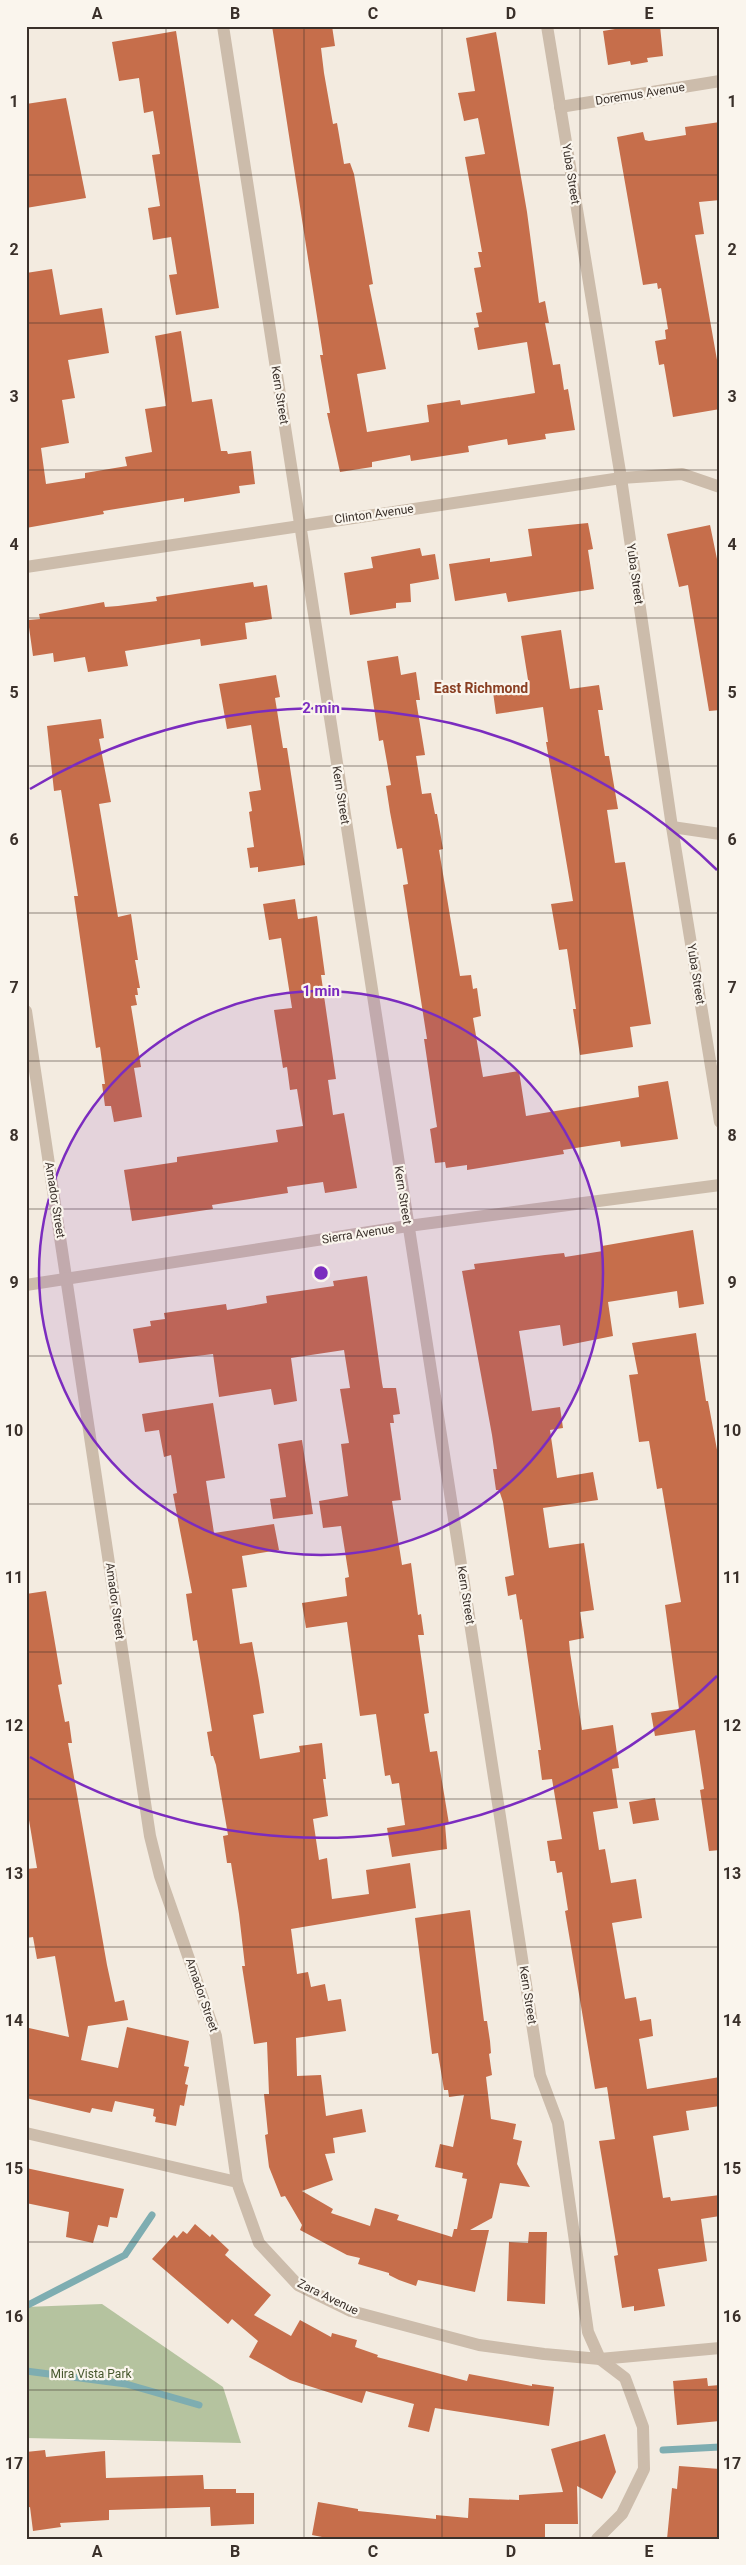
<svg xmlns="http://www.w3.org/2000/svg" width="746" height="2565" font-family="Roboto,sans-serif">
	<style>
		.green { fill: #b5c39f }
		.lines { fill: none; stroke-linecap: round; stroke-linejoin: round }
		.stream { stroke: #7eadb1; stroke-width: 7 }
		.building { fill: #c66e4b }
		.street { stroke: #ccbcab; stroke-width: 12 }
		.grid { fill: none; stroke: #3a302a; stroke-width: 1; stroke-opacity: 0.55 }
		.ring { fill: none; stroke: #7b2cbf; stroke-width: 2.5 }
		.labels { text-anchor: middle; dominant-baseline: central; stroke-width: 4.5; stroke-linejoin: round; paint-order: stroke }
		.street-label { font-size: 12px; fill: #3a302a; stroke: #faf5ed }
		.park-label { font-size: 12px; fill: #47582e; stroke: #faf5ed }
		.neighbourhood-label { font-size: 14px; font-weight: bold; fill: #893f23; stroke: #faf5ed }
		.centre { fill: #7b2cbf; stroke: #faf5ed; stroke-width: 2.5 }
		.ring-label { font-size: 15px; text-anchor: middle; font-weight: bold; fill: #7b2cbf; stroke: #faf5ed; stroke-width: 4.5; stroke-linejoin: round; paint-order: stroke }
		.neatline { fill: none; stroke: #3a302a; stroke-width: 2 }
		.grid-label { font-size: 16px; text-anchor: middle; font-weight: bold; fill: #3a302a }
	</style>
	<rect width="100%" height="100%" fill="#f3ebe0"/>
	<path class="green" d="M102,2304l121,83 18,56 -215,-5v-131z"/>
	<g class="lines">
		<g class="stream">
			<path d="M26,2306l99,-51 27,-40"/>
			<path d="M26,2371l100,13 73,21"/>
			<path d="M663,2450l57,-3"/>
		</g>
	</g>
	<g class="building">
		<path d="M272,26h60l3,20 -14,2 3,25 9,51 4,-1 7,41 6,-1 4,11 19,110 -4,1 17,84 -29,5 10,58 62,-10 -2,-17 33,-5 1,5 74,-12 -8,-51 -49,8 -4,-22 5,-1 -3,-14 6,-1 -8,-44 7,-1 -3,-15h4l-17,-95 20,-3 -7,-36 -14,3 -6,-28 17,-2 -9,-53 30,-6 31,180 12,91 6,-2 4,22h-4l8,42 7,-1 4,26 4,-1 7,41 -30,4 1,5 -38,6 -1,-6 -39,7 1,6 -58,9 -1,-6 -38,7v5l-32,5 -13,-59h3l-10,-58h3z"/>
		<path d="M633,26h27l3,30 -16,2 1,4 -17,3 -1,-4 -22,4 -5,-34z"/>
		<path d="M176,31l43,277 -43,7 -7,-40 8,-1 -6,-37 -18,3 -5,-32 12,-2 -8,-51 8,-1 -7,-43 -9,2 -5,-35 -20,3 -7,-39z"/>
		<path d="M66,98l20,100 -60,10v-104z"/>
		<path d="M720,122v78l-21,2 5,32 -9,1 25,142v32l-47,8 -9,-53 -5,1 -4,-24 11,-2 -1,-9 3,-1 -7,-41 -3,1 -1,-6 -14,2 -26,-148 26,-5 2,8 4,1 37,-6 -1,-8z"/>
		<path d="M52,269l8,46 42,-7 7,45 -41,7 7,38 -13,2 7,43 -28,5 5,36 39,-6v-5l42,-7 -2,-9 27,-5 -7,-43 21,-3 -11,-70 26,-5 11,71 20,-3 9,52h6l1,3 23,-3 4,33 -16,2 1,7 -56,9v-4l-81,13 1,3 -78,14v-255z"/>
		<path d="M588,523l5,26 -5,1 6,39 -86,13 -2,-9 -51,8 -6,-37 41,-6v4l42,-6 -4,-27z"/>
		<path d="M710,525l7,34 3,-1v152l-11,1 -21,-126 -9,2 -12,-53z"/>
		<path d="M420,548l2,8 13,-2 4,25 -29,5 1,18 -15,1v5l-46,7 -6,-42 29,-5 -2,-11z"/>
		<path d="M253,582l1,5 13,-2 5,34 -27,4 2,16 -46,7 -1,-7 -75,12 3,15 -40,6 -3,-15 -31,5 -1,-9 -20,3 -5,-36 12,-1 -1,-5 65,-12 1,5 13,-1 39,-5 -1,-4z"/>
		<path d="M561,630l9,59 29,-4 4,25h-5l7,46h4l9,53 -11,1 8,53 10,-1 26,162 -21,3 3,20 -53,8 -7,-46h3l-9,-60 -8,1 -8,-46 22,-3 -27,-159h2l-5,-35 -47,7 -3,-22 36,-6 -8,-50z"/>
		<path d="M398,656l3,19 15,-3 4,28h-4l9,55 -9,1 6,38 9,-1 4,21h2l6,35 -4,1 21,126 11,-1 2,14 4,-1 4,28 -8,2 10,59 36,-6 7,45 113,-19 -1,-11 30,-5 10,58 -57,8 -1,-6 -57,9 1,4 -97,16v-5l-21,3 -1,-6 -10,1 -5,-34 7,-2 -13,-88h3l-24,-154 5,-1 -6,-36 -5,1 -7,-37 -4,-26 5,-1 -8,-45 -4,1 -12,-80z"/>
		<path d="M276,675l4,22 -5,1 8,50h4l18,117 -47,7v-5l-8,1 -3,-20 7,-1 -5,-35 3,-1 -3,-19 12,-2 -10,-65 -24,4 -8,-45z"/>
		<path d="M101,719l3,19 -5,1 12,63 -12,2 19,113 13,-3 7,46h-3l5,28h-3l1,7h-3l2,10 -6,1 10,61 -7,1 8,49 -28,5 -3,-16h-6l-3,-22h3l-5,-37 -4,1 -22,-152h4l-17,-106 -7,1 -7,-65z"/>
		<path d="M295,899l3,20 19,-3 8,59h-4l15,104 -8,1 5,35 11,-2 13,75 -32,5 -2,-11 -36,5 1,6 -76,12 1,4 -81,12 -8,-51 53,-8v-5l101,-15 -2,-12 27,-4 -6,-37 -7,1 -3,-23 -4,1 -9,-58 18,-2 -11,-70 -12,2 -6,-36z"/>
		<path d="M693,1230l11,74 -25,4 -2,-17 -69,11 5,34 -50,10 -3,-21 -41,6 13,80 28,-4 3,21 -13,2 7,48 36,-6 5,28 -55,8 6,40 35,-5 10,67 -14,2 4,26 -15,3 1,11 12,78 31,-5 6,43 -7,1 6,39 -25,4 6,38 6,-1 6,34 25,-4 6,39 -30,5 13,76 11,-2 4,24 11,-2 2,17 -14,3 8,50 73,-12v29l-34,5 3,19 -36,6 10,62 7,-1 1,4 49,-6v21l-19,3 6,42 -49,8 7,37 -31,5v-5l-12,2 -8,-52 4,-1 -19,-114 16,-2 -8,-52 -12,2 -30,-178 3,-1 -6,-38 -5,1 -2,-12h-5l-3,-20 15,-2 -10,-60 -10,1 -4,-30h3l-19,-131 -2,1 -4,-26 -8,2 -3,-19 9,-2 -11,-73 -4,-12h-3l-3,-21h4l-5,-34 -30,-164 13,-2 -1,-5 71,-9 19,-2 1,4 38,-6 -1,-5z"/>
		<path d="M367,1276l15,107 1,5h13l4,26 -7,1 1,8h-4l11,77 -9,1 10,64 9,-2 7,52 3,-1 3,21h-6l11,78 -5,1 6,38 7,-1 12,73h-4l2,25 -55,8 -5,-29 18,-3 -6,-42 -7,1 -2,-9 -5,1 -9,-62 -16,2 -13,-94 -41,6 -4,-25 45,-7 -2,-18 4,-1 -8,-51 -18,2 -4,-27 29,-5 -7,-52 8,-1 -9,-54 10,-1 -6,-38 -53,8 6,43 -23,4 -3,-16 -52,8 -6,-43 -74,9 -6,-34 18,-3 -1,-5 15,-2 -1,-6 62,-9 1,6 40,-7 -1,-7 68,-10 -1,-5z"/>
		<path d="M696,1333l10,68h2l12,65v384l-11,1 -9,-61 4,-1 -9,-59 -40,6 -4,-23 28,-4 -14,-104 16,-3 -19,-114 -5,1 -8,-48 -10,1 -10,-67 9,-1 -6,-31z"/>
		<path d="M213,1403l12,75 -19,3 8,52 60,-9 5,26 -37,6 5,31 -15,2 8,55 12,-2 7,39 5,32 -11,2 7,44 40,-7 -1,-6 23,-3 4,36h-3l5,37 -15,3 6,41 8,-2 5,41 37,-5 -3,-24 44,-7 6,45 -125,21 6,45 11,-2 3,15 14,-3 3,17 13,-2 5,32 -50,7 1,38 24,-1 5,41 36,-7 4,23 -33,6 2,15 -10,1 8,26 -31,11 31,18 -2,4 39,13 5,-18 24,7 -2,5 55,17 2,-8h3l10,-50 -5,-1 1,-5 -28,-6 5,-23 13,3 11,-52 -15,2 -1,-7h-4l-6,-37 -6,1 -17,-136 55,-8 14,111h3l3,20 1,12 -2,1 3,21 -6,2 5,42 25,5 -3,15 9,2 -5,23 13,23 -30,-4 -8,35 -22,12h19l-14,62 -57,-12 -2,6 -17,-6 -10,-5v-2l-31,-9 2,-6 -13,-3 -47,-25 2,-5 -17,-29 -4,1 -12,-30 -4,-32 3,-1 -4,-40h5l-2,-52 -13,2 -12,-78h3l-6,-52 -8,-51h-4l-4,-27 5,-1 -12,-70 -3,-9h-2l-4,-24 5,-1 -15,-91 -4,1 -7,-47 6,-1 -19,-99 4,-1 -6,-38 -7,2 -5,-27 -14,2 -3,-18z"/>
		<path d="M302,1440l11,74 -40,5 -3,-20 16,-2 -8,-53z"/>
		<path d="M46,1591l16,93 -4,1 7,37 4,-1 3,22h-4l39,222 8,37 9,-2 4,20 -40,6 -7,34 37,8 9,-41 62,14 -5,25 5,1 -4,17 3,1 -4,21 -4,-1 -4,21 -21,-4 1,-5 -3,-1 1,-7 -39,-8 -3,11 -20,-4 -2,5 -64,-15v-54l3,-16 40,9 -14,-81 -18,3 -4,-22 -7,1v-69l11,-1 -11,-66v-208z"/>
		<path d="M655,1798l4,22 -26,4 -4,-22z"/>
		<path d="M26,2168l98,21 -7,29 -7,-1 -2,10 -10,-2 -5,18 -27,-6 3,-25 -43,-9z"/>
		<path d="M195,2224l15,13 2,-3 17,16 -4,5 46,40 -17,20 37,21 9,-16 31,17 1,-4 25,7 -2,7 23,8 -1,2 90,24 2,-7 63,12v-2l22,3 -5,39 -114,-18 -6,24 -21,-5 6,-23 -48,-13 -4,12 -72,-23 -41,-23 9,-16 -26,-22 -4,5 -76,-65 22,-24 3,3 6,-7 4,3z"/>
		<path d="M529,2232h18l-2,72 -38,-3 2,-59 19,1z"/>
		<path d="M707,2378l1,8 12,-1v36l-43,4 -4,-44z"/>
		<path d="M605,2434l11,38 -14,27 -25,-13 1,38h-33v15h-213l-20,-4 6,-33 40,7v2l78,8v-4l32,3 1,-20 50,2v-5l44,-3 -12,-43z"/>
		<path d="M45,2450l1,7 59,-6 1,27 97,-3 1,14h32v4h18v31l-43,2 -1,-19 -101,3v10l-49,3 1,4 -28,4 -3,-24 -4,1v-56z"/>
		<path d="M679,2466l41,3v70h-53l5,-51 5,1z"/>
	</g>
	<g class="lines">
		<g class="street">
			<path d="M223,26l317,2049 18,48 30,209 12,27 25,19 18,49 1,42 -22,45 -25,25"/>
			<path d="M547,26l74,452 51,349 48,295"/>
			<path d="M560,107l160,-26"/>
			<path d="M26,567l595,-89 61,-4 38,13"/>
			<path d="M672,827l48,7"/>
			<path d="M26,1011l124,825 10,40 56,160 21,146"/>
			<path d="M26,1285l382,-59 312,-41"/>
			<path d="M26,2133l211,49 22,61 39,42 53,26 128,34 65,9 56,5 120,-11"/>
		</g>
	</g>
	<path class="grid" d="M166,26v2513M304,26v2513M442,26v2513M580,26v2513M26,175h694M26,323h694M26,470h694M26,618h694M26,766h694M26,913h694M26,1061h694M26,1209h694M26,1356h694M26,1504h694M26,1652h694M26,1799h694M26,1947h694M26,2095h694M26,2242h694M26,2390h694"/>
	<circle cx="321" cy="1273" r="282" fill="#7b2cbf" fill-opacity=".12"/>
	<g class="ring">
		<circle cx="321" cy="1273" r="282"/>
		<path d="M717 1676A565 565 0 0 1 30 1757M30 789A565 565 0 0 1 717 870"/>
	</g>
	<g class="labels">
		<g class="street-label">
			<text transform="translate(640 94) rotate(-9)">Doremus Avenue</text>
			<text transform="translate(571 174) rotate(81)">Yuba Street</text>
			<text transform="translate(280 395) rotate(81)">Kern Street</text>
			<text transform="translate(374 514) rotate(-8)">Clinton Avenue</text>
			<text transform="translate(635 574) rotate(82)">Yuba Street</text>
			<text transform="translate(341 795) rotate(81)">Kern Street</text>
			<text transform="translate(696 974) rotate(81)">Yuba Street</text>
			<text transform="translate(403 1195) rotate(81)">Kern Street</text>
			<text transform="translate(55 1200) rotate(81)">Amador Street</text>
			<text transform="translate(358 1234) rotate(-9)">Sierra Avenue</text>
			<text transform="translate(466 1595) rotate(81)">Kern Street</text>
			<text transform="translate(115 1601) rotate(82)">Amador Street</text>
			<text transform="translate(202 1995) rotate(71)">Amador Street</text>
			<text transform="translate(528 1995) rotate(81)">Kern Street</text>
			<text transform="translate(328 2297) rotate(26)">Zara Avenue</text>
		</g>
		<g class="park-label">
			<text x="91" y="2374">Mira Vista Park</text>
		</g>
		<g class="neighbourhood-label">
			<text x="481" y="688">East Richmond</text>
		</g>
	</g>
	<circle cx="321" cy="1273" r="8" class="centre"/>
	<g class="ring-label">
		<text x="321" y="713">2 min</text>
		<text x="321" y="996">1 min</text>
	</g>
	<rect width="746" height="2565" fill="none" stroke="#faf5ed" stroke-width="55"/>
	<rect x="28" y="28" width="690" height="2510" class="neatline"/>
	<g class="grid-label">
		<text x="97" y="19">A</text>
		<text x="235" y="19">B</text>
		<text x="373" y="19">C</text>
		<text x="511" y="19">D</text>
		<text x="649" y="19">E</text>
		<text x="14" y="107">1</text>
		<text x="732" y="107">1</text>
		<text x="14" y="255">2</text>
		<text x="732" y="255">2</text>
		<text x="14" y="402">3</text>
		<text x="732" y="402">3</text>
		<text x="14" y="550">4</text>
		<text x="732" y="550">4</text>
		<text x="14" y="698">5</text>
		<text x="732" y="698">5</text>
		<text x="14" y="845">6</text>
		<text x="732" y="845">6</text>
		<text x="14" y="993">7</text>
		<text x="732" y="993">7</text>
		<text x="14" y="1141">8</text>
		<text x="732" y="1141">8</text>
		<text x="14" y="1288">9</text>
		<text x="732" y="1288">9</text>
		<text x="14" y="1436">10</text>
		<text x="732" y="1436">10</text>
		<text x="14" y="1583">11</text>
		<text x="732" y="1583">11</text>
		<text x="14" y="1731">12</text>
		<text x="732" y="1731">12</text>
		<text x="14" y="1879">13</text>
		<text x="732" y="1879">13</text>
		<text x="14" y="2026">14</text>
		<text x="732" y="2026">14</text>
		<text x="14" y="2174">15</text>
		<text x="732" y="2174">15</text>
		<text x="14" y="2322">16</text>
		<text x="732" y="2322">16</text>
		<text x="14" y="2469">17</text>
		<text x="732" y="2469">17</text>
		<text x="97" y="2557">A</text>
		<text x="235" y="2557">B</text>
		<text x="373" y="2557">C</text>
		<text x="511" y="2557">D</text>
		<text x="649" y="2557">E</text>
	</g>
</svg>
